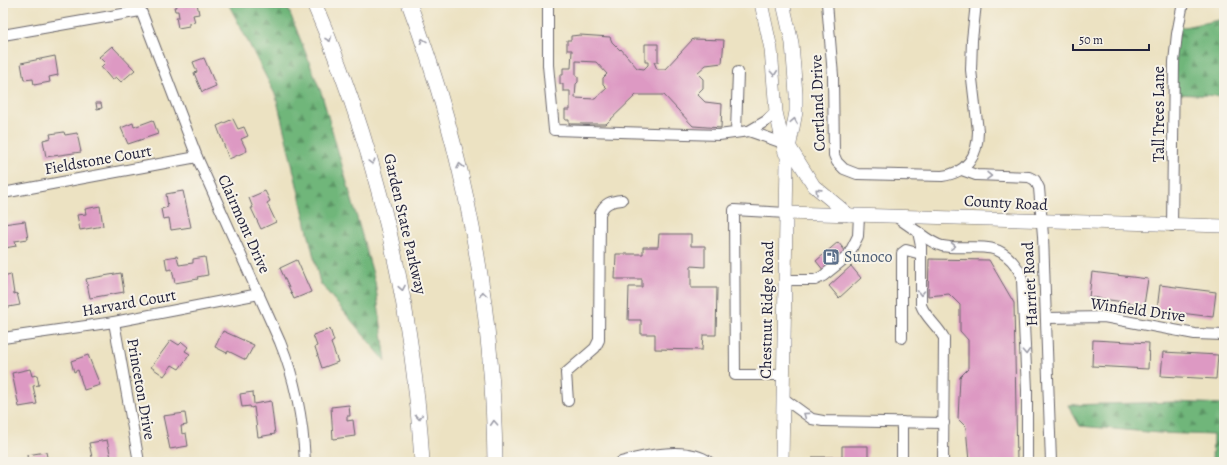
<svg xmlns="http://www.w3.org/2000/svg" width="1227" height="465" font-family="Alegreya,serif">
	<style>
		.forest { fill: url(#forest-firs); stroke: #496c5a }
		.building { fill: #dd99c3; fill-rule: evenodd }
		.lines { fill: none; stroke-linecap: round; stroke-linejoin: round }
		.minor-casing { stroke: #69656a; stroke-width: 12 }
		.major-casing { stroke: #69656a; stroke-width: 14 }
		.highway-casing { stroke: #69656a; stroke-width: 16 }
		.minor { stroke: #fff; stroke-width: 10 }
		.major { stroke: #fff; stroke-width: 13 }
		.highway { stroke: #fff; stroke-width: 15 }
		.oneway { stroke: #9c9ca7 }
		.labels { text-anchor: middle; dominant-baseline: central; stroke-width: 4; stroke-linejoin: round; paint-order: stroke }
		.street-label { font-size: 16px; fill: #22223b; stroke: #f7f3e8 }
		.service-label { font-size: 16px; fill: #4e5e75; stroke: #f7f3e8; text-anchor: start }
	</style>
	<defs>
		<pattern id="forest-firs" width="22" height="20" patternUnits="userSpaceOnUse"><rect width="22" height="20" fill="#70b67a"/><path d="M5 1l3.5 6h-7zM16 11l3.5 6h-7z" fill="#5c9465"/></pattern>
	</defs>
	<rect width="100%" height="100%" fill="#f7f3e8"/>
	<filter id="ink" filterUnits="userSpaceOnUse"><feTurbulence type="fractalNoise" baseFrequency=".025" numOctaves="2"/><feDisplacementMap in="SourceGraphic" scale="8" xChannelSelector="R" yChannelSelector="G"/><feConvolveMatrix kernelMatrix="1 2 1 2 8 2 1 2 1" color-interpolation-filters="sRGB"/></filter>
	<filter id="wash" filterUnits="userSpaceOnUse"><feTurbulence type="fractalNoise" baseFrequency=".012" numOctaves="4" result="noise"/><feDisplacementMap in="SourceGraphic" scale="16" xChannelSelector="R" yChannelSelector="G"/><feGaussianBlur stdDeviation="0.9" result="paint"/><feColorMatrix in="noise" values="0 0 0 0 0 0 0 0 0 0 0 0 0 0 0 0 0 1.4 0 .05"/><feComposite in="paint" operator="in"/></filter>
	<g filter="url(#wash)">
		<rect width="100%" height="100%" fill="#ece2c2"/>
		<g class="forest">
			<path d="M228,3h58l36,92 53,186 11,81 -66,-79 -44,-187z"/>
			<path d="M1224,19v77l-52,-2 2,-65z"/>
			<path d="M1175,402l49,2v58h-12l1,-27 -54,-2 -79,-7 -12,-21z"/>
		</g>
		<g id="blocks">
			<g class="building">
				<path d="M176,3h21l2,11 -6,1 2,7 -6,1v3l-11,2 -2,-11h3l-1,-6h-3l-1,-4h3z"/>
				<path d="M580,35l30,2 2,5 8,8 1,-1 16,19 7,1 4,-4v-3h-3v-18h13v18h-4l3,7h8l28,-30 31,1 -2,23 -16,2 -9,8 6,6v9l-6,6 8,8 17,2 -1,24 -28,-2 -29,-31h-28l-30,29h-37v-4h-4v-10h5v-19h-7v-7h-3v-9h3v-7h8l1,-18h-5v-10h4v-4zM576,61l20,1 11,12 -4,4v6l4,4 -12,11 -20,-1 1,-14 2,-2v-5l-2,-1z"/>
				<path d="M112,46l23,24 -14,12 -5,-5 -4,3 -11,-13 4,-4 -6,-6z"/>
				<path d="M55,56l3,19 -9,2 1,5 -16,3 -1,-6 -9,1 -3,-17z"/>
				<path d="M204,58l12,28 -14,6 -8,-19 3,-1 -4,-10z"/>
				<path d="M96,103h5l1,5 -5,1z"/>
				<path d="M233,119l5,10 6,-2 4,9 -7,3 6,12 -18,8 -12,-33z"/>
				<path d="M153,120l5,14 -30,10 -7,-16 12,-5 1,4z"/>
				<path d="M64,132l1,3 12,-2 4,19 -35,5 -3,-17 8,-2 -1,-4z"/>
				<path d="M183,191l8,36 -20,3 -2,-12 -6,1 -2,-10 7,-2 -2,-13z"/>
				<path d="M265,191l5,10 -3,2 9,19 -15,7 -10,-21h2l-4,-10z"/>
				<path d="M100,206l3,20 -23,4 -3,-15 9,-1 -1,-5z"/>
				<path d="M25,221l3,18 -13,2 1,5 -11,2 -2,-6v-18z"/>
				<path d="M659,234h32v12h14v21l-14,-1v22h26l-1,47h-13l-1,15 -47,-1v-15h-14v-14h-13l1,-33h13v-8h-27l1,-25h27v-7h15z"/>
				<path d="M838,242l8,10 -22,19 -8,-10z"/>
				<path d="M177,256l2,9 14,-2v-4l12,-2 3,18 -11,2 1,2 -23,4 -3,-14 -5,1 -2,-12z"/>
				<path d="M929,259l60,1 25,43 3,159h-48l-3,-35 -8,-8 2,-42 8,-8v-29l-8,-9v-26l-11,-11 -21,2z"/>
				<path d="M297,260l14,32 -17,7 -14,-31z"/>
				<path d="M851,266l10,12 -22,20 -10,-12z"/>
				<path d="M1092,272l56,7 -4,26 -55,-8z"/>
				<path d="M121,273l3,19 -34,6 -4,-19z"/>
				<path d="M11,274l3,20 3,-1 3,12 -17,3v-32z"/>
				<path d="M1160,285l56,7 -3,25 -56,-7z"/>
				<path d="M330,329l4,12 -3,2 7,19 -16,6 -7,-21 2,-1 -4,-11z"/>
				<path d="M223,331l31,14 -8,15 -18,-9 -1,2 -12,-6z"/>
				<path d="M171,340l8,5 3,-3 6,5 -3,4 5,3 -11,15 -7,-4 -8,11 -13,-9z"/>
				<path d="M1093,340l56,3 -1,26 -56,-3z"/>
				<path d="M1163,352l55,3 -2,24 -55,-3z"/>
				<path d="M88,355l12,30 -16,5 -6,-20 -4,2 -3,-11z"/>
				<path d="M30,369l2,7 5,-1 2,10 -6,1 4,18 -18,3 -7,-34z"/>
				<path d="M253,392l1,12 17,-3 4,33 -17,3 -4,-30 -3,1 -1,-2 -8,1 -2,-13z"/>
				<path d="M349,405l1,11h-3v5l6,-1 2,16 -22,3 -2,-32z"/>
				<path d="M185,413l2,12 -6,1 1,8 4,-1 2,13 -18,3 -7,-33z"/>
				<path d="M107,440l5,22h-19l-4,-19z"/>
				<path d="M842,446h26v16h-55v-5h29z"/>
				<path d="M46,452l2,10h-20l-1,-7z"/>
			</g>
		</g>
	</g>
	<g filter="url(#ink)">
		<use href="#blocks" fill-opacity="0" stroke="#69656a" stroke-width="1"/>
		<g class="lines">
			<g class="minor-casing">
				<g id="minor">
					<path d="M138,3l59,154 83,185c16,39 23,78 25,120"/>
					<path d="M548,3v62l6,65 165,5 30,-4 34,12"/>
					<path d="M827,3l6,73 1,79 3,7 7,7 13,5 85,2c25,-3 36,-20 36,-45l-7,-61 1,-30 4,-37"/>
					<path d="M3,35l137,-24"/>
					<path d="M749,131l17,-10 10,-9"/>
					<path d="M736,132l2,-60"/>
					<path d="M962,170l14,5 53,2 6,3 4,8 4,48 8,226"/>
					<path d="M3,193l194,-36"/>
					<path d="M895,216l23,16 3,14v59c4,12 17,21 23,33l-1,124"/>
					<path d="M1172,226l2,-164 3,-28 6,-31"/>
					<path d="M918,232c8,6 14,11 24,14 26,5 50,-7 70,15 5,6 9,11 10,19l5,110v72"/>
					<path d="M785,280h30l8,-4 25,-20 10,-20 1,-21"/>
					<path d="M1047,318l57,-1 91,17 29,1"/>
					<path d="M114,322l25,140"/>
					<path d="M3,338l111,-16 145,-28"/>
					<path d="M902,338v-85l4,-3 15,4"/>
					<path d="M783,375h-48l-1,-165 52,3"/>
					<path d="M783,398l29,21 11,2 121,2"/>
					<path d="M568,401l-2,-28 29,-25 4,-8 1,-126c4,-11 11,-13 22,-14"/>
					<path d="M621,462c24,-7 67,-16 88,0"/>
					<path d="M902,462v-40"/>
				</g>
			</g>
			<g class="major-casing">
				<g id="major">
					<path d="M761,3l10,46 5,63 9,41"/>
					<path d="M789,146l25,40 35,29"/>
					<path d="M786,213l438,13"/>
					<path d="M782,462l5,-303 9,-47v-18l-4,-51 -9,-40"/>
				</g>
			</g>
			<g class="highway-casing">
				<g id="highway">
					<path d="M314,3c63,148 99,298 108,459"/>
					<path d="M409,3c56,150 84,299 86,459"/>
				</g>
			</g>
			<use href="#minor" class="minor"/>
			<use href="#major" class="major"/>
			<use href="#highway" class="highway"/>
		</g>
		<defs><path id="oneway-chevron" d="M-2-3.5L2.5 0L-2 3.5" fill="none" stroke-width="1.6" stroke-linecap="round" stroke-linejoin="round"/></defs>
		<g class="oneway">
			<use href="#oneway-chevron" transform="translate(329 39) rotate(68)"/>
			<use href="#oneway-chevron" transform="translate(423 41) rotate(-110)"/>
			<use href="#oneway-chevron" transform="translate(774 73) rotate(85)"/>
			<use href="#oneway-chevron" transform="translate(794 121) rotate(-79)"/>
			<use href="#oneway-chevron" transform="translate(372 162) rotate(75)"/>
			<use href="#oneway-chevron" transform="translate(460 166) rotate(-102)"/>
			<use href="#oneway-chevron" transform="translate(989 176) rotate(1)"/>
			<use href="#oneway-chevron" transform="translate(818 191) rotate(-136)"/>
			<use href="#oneway-chevron" transform="translate(953 246) rotate(2)"/>
			<use href="#oneway-chevron" transform="translate(402 288) rotate(79)"/>
			<use href="#oneway-chevron" transform="translate(921 293) rotate(91)"/>
			<use href="#oneway-chevron" transform="translate(483 294) rotate(-98)"/>
			<use href="#oneway-chevron" transform="translate(1026 352) rotate(87)"/>
			<use href="#oneway-chevron" transform="translate(806 415) rotate(-144)"/>
			<use href="#oneway-chevron" transform="translate(419 417) rotate(85)"/>
			<use href="#oneway-chevron" transform="translate(494 423) rotate(-93)"/>
		</g>
	</g>
	<defs>
		<g id="fuel-square" transform="scale(0.9)"><rect x="-9" y="-9" width="18" height="18" rx="4" fill="#5c6f8a" stroke="#f7f3e8"/><path d="M-5.5-6h7V0h2V4h1.3V-2.5L3-4.5l.8-.8L6-3V5H2.5V1h-1V6h-7ZM-4.2-4.7v3.2H.2V-4.7Z" fill="#fff"/></g>
	</defs>
	<g fill-rule="evenodd">
		<use href="#fuel-square" x="831" y="257"/>
	</g>
	<g class="labels">
		<g class="street-label">
			<text transform="translate(818 103) rotate(-92)">Cortland Drive</text>
			<text transform="translate(1159 114) rotate(-90)">Tall Trees Lane</text>
			<text transform="translate(98 160) rotate(-10)">Fieldstone Court</text>
			<text transform="translate(1006 203) rotate(3)">County Road</text>
			<text transform="translate(244 224) rotate(66)">Clairmont Drive</text>
			<text transform="translate(405 224) rotate(77)">Garden State Parkway</text>
			<text transform="translate(1030 284) rotate(-93)">Harriet Road</text>
			<text transform="translate(129 303) rotate(-10)">Harvard Court</text>
			<text transform="translate(767 310) rotate(-89)">Chestnut Ridge Road</text>
			<text transform="translate(1138 310) rotate(8)">Winfield Drive</text>
			<text transform="translate(141 389) rotate(80)">Princeton Drive</text>
		</g>
		<g class="service-label">
			<text x="844" y="257">Sunoco</text>
		</g>
	</g>
	<rect width="1227" height="465" fill="none" stroke="#f7f3e8" stroke-width="16"/>
	<path d="M1073 44v6h76v-6" fill="none" stroke="#22223b" stroke-width="2"/>
	<text x="1079" y="44" font-size="12" fill="#22223b" stroke="#f7f3e8" stroke-width="3" paint-order="stroke">50 m</text>
</svg>
